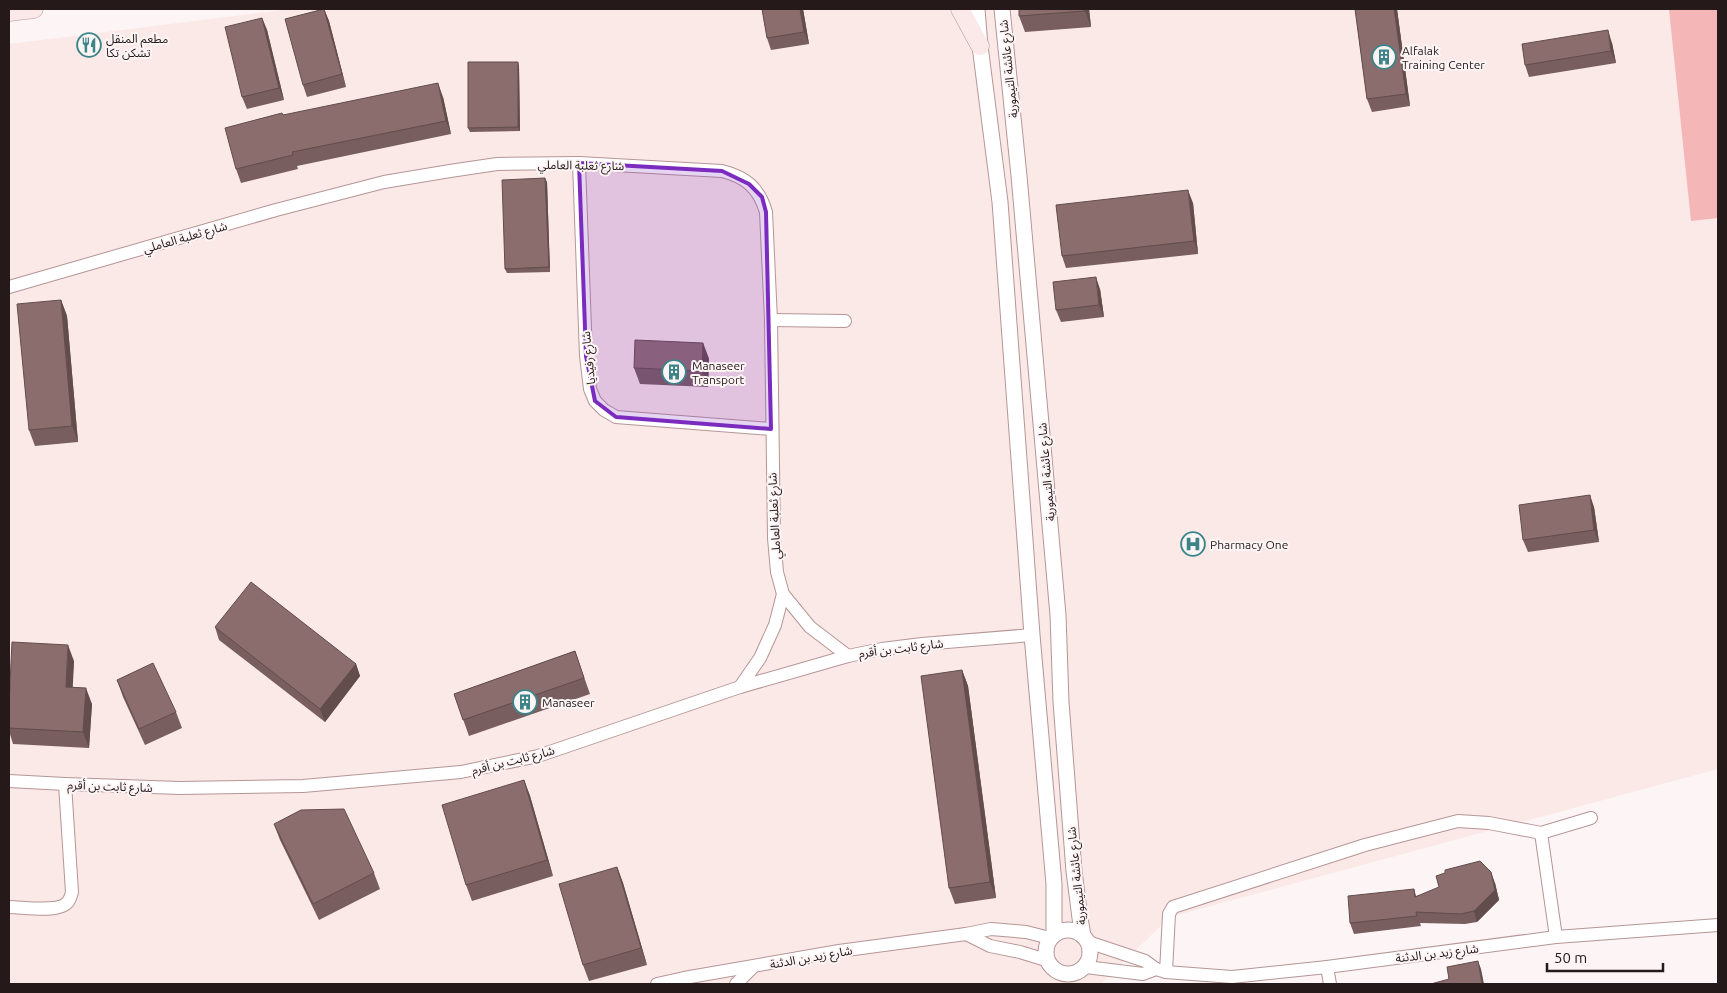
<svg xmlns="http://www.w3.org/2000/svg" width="1727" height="993" font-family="Ubuntu,'Noto Sans Arabic',sans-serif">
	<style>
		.built { fill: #fbe9e8 }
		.green { fill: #f4b6b6 }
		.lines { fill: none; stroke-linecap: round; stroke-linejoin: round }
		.minor-casing { stroke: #b69595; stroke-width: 14 }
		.tertiary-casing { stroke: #b69595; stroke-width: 17 }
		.secondary-casing { stroke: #b69595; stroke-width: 19 }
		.minor { stroke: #fff; stroke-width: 12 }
		.tertiary { stroke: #fff; stroke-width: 15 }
		.secondary { stroke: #fbe8e8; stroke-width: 18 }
		.wall { fill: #785e5e }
		.shaded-wall { fill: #624c4c }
		.building { fill: #8c6d6d; stroke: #624c4c }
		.marked { fill: #7b2cbf; fill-opacity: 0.2; stroke: #7b2cbf; stroke-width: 4; stroke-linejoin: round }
		.labels { text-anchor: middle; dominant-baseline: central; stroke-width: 4; stroke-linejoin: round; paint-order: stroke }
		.poi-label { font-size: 12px; fill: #251919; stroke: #fdf5f5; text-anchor: start }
		.street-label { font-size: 12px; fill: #251919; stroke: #fdf5f5 }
	</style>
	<rect width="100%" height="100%" fill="#fdf5f5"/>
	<path class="built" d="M291,9h1427v760l-548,148 -69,67h-1092v-940z"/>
	<path class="green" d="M1669,9h49v209l-27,3z"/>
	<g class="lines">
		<g class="minor-casing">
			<g id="minor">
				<path d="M579,163l7,193 4,33 5,12 9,9 12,7 155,12"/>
				<path d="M9,287l267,-77 108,-28 66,-11 47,-7 82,-1 143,8c24,6 37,17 44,41l5,108 3,218 3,34 6,22 27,33 38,29"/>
				<path d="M771,320l74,1"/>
				<path d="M740,687l20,-29 15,-33 8,-31"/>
				<path d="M9,781l56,3 115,4 123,-2 158,-14 77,-16 202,-69 108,-31 34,-7 40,-5 110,-9"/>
				<path d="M1541,833l50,-15"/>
				<path d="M9,907c14,0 48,6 58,-4 3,-3 4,-7 5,-11l-7,-108"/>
				<path d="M966,934l24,12 30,6 26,8"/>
				<path d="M1088,942l57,19 11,8 10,3 66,5 95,-10 229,-30 162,-12"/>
				<path d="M1086,967l57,7 13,-5"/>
				<path d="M1327,967l3,17"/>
				<path d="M1166,972l3,-58 4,-7 192,-62 93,-24 31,2 52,10 15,104"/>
				<path d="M657,984l27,-6 155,-27 127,-17 25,-5 35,3 24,6"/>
				<path d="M736,984l17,-17"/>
			</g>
		</g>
		<g class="tertiary-casing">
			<g id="tertiary">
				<path d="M977,9l3,37 20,156 32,433 22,249v50"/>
				<path d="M1002,9l17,167 39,439 3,87 13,169 6,47 3,18"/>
				<circle cx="1068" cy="952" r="22"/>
			</g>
		</g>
		<g class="secondary-casing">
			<g id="secondary">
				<path d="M960,9l20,37"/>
				<path d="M9,12l25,-3"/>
			</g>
		</g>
		<use href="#minor" class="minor"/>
		<use href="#tertiary" class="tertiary"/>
		<use href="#secondary" class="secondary"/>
	</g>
	<g class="wall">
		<path d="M324,9l5,12 17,66 -39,10 -4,-12z"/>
		<path d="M762,9h41l6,35 -38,6 -4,-12z"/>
		<path d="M1019,9h70l2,18 -66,5 -6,-16z"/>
		<path d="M1355,9h42l13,97 -38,6 -5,-13z"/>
		<path d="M262,18l5,12 17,70 -37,9 -5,-12z"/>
		<path d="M1612,43l4,20 -87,14 -4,-12z"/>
		<path d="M519,66l1,65 -50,1 -2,-4z"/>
		<path d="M443,97l8,37 -154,32 1,3 -57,14 -5,-14 47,-54z"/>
		<path d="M547,182l3,90 -43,1 -2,-4z"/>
		<path d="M1193,203l5,51 -132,14 -4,-12z"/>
		<path d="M1100,289l4,28 -43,5 -5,-12z"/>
		<path d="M61,300l6,16 11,126 -43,4 -6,-16z"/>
		<path d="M703,343l6,16 -1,28 -68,-3 -6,-16z"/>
		<path d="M1594,507l5,35 -71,10 -5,-12z"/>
		<path d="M215,627l141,37 4,12 -35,46 -106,-82z"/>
		<path d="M575,651l15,43 -121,42 -15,-42z"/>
		<path d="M74,661l-2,26 20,17 -3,44 -76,-4 -4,-13v-26z"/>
		<path d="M962,670l6,16 28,212 -41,6 -6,-16z"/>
		<path d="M117,680l59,32 6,16 -37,17 -22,-48z"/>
		<path d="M524,780l6,16 23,80 -81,25 -6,-16z"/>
		<path d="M274,824l100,49 6,16 -61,31 -39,-80z"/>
		<path d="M617,867l6,16 24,82 -58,16 -6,-16z"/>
		<path d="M1495,883l4,17 -22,22 -12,2 -45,-1 1,3 -67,8 -4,-11 64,-34 2,7z"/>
	</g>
	<g class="shaded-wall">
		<path d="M324,9l5,12 17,66 -4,-13z"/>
		<path d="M800,9h3l6,35 -5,-12z"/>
		<path d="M1085,9h4l2,18 -6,-16z"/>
		<path d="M1394,9h3l13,97 -4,-12z"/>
		<path d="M262,18l5,12 17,70 -5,-12z"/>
		<path d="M1608,30l4,13 4,20 -5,-12z"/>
		<path d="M518,62l1,4 1,65 -2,-4z"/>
		<path d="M438,83l5,14 8,37 -5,-13z"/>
		<path d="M545,178l2,4 3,90 -1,-5z"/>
		<path d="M1188,190l5,13 5,51 -4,-13z"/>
		<path d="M1096,277l4,12 4,28 -5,-12z"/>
		<path d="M61,300l6,16 11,126 -6,-16z"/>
		<path d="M703,343l6,16 -1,28 -6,-16z"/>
		<path d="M1590,495l4,12 5,35 -5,-12z"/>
		<path d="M68,645l6,16 -2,42 -6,-16z"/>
		<path d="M356,664l4,12 -35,46 -5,-13z"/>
		<path d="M962,670l6,16 28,212 -6,-16z"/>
		<path d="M86,688l6,16 -3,44 -6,-16z"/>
		<path d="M524,780l6,16 23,80 -6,-16z"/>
		<path d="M617,867l6,16 24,82 -6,-17z"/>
		<path d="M1491,872l4,11 4,17 -22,22 -3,-11z"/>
		<path d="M1478,961l3,8 3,15h-2z"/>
	</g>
	<g class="building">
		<path d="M324,9l18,65 -39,11 -18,-66z"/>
		<path d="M762,9h38l4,23 -37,6z"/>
		<path d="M1019,9h66v2l-66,5z"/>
		<path d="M1355,9h39l12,85 -39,5z"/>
		<path d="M262,18l17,70 -37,9 -17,-70z"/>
		<path d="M1608,30l3,21 -86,14 -3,-21z"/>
		<path d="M468,62h50v65l-50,1z"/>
		<path d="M438,83l8,38 -154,31 1,3 -57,14 -11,-41 57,-15 1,2z"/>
		<path d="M545,178l4,89 -44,2 -3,-89z"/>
		<path d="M1188,190l6,51 -132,15 -6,-51z"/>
		<path d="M1096,277l3,28 -43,5 -3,-28z"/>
		<path d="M61,300l11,126 -43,4 -12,-126z"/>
		<path d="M635,340l68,3 -1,28 -68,-3z"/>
		<path d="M1590,495l4,35 -71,10 -4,-35z"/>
		<path d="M251,582l105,82 -36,45 -105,-82z"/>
		<path d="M12,642l56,3 -2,42 20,1 -3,44 -74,-4v-23z"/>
		<path d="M575,651l9,27 -121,42 -9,-26z"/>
		<path d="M153,663l23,49 -37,17 -22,-49z"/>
		<path d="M962,670l28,212 -41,6 -28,-212z"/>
		<path d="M524,780l23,80 -81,25 -24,-80z"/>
		<path d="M344,809l30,64 -61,31 -39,-80 27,-14z"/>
		<path d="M1480,861l11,11 4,18 -21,21 -13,3 -45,-2 1,4 -67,7 -2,-27 66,-7 1,8 24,-10 -3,-11 9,-3v-3z"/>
		<path d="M617,867l24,81 -58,17 -24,-81z"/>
		<path d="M1478,961l4,23h-51l18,-5 -2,-12z"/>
	</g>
	<path class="marked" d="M579,163l143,8 27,13 13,13 4,15 5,217 -155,-12 -21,-16 -9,-45z"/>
	<defs>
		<g id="restaurant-ring" transform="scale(1.25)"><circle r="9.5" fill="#fdf5f5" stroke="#3c8487" stroke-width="1.5"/><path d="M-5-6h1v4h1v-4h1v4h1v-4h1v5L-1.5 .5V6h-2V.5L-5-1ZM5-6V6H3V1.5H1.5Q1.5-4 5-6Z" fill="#3c8487"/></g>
		<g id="building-ring" transform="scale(1.25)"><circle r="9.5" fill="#fdf5f5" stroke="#3c8487" stroke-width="1.5"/><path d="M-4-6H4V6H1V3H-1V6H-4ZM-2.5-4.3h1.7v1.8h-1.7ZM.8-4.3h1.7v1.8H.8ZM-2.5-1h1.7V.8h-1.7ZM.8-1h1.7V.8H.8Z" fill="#3c8487"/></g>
		<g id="hospital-ring" transform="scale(1.25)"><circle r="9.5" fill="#fdf5f5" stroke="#3c8487" stroke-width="1.5"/><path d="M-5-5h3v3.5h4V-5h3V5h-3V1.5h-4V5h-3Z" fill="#3c8487"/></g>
	</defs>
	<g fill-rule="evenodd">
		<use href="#restaurant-ring" x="89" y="45"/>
		<use href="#building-ring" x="1384" y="57"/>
		<use href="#building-ring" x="674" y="372"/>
		<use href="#hospital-ring" x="1193" y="544"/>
		<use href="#building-ring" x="525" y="702"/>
	</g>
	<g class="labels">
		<g class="poi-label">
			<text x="106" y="38">مطعم المنقل<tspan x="106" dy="14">تشكن تكا</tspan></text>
			<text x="1402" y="50">Alfalak<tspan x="1402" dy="14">Training Center</tspan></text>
			<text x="692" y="365">Manaseer<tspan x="692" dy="14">Transport</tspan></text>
			<text x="1210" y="544">Pharmacy One</text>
			<text x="542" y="702">Manaseer</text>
		</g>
		<g class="street-label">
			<text transform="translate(1008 69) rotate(-96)">شارع عائشة التيمورية</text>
			<text transform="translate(581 165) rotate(1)">شارع ثعلبة العاملي</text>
			<text transform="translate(185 237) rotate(-16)">شارع ثعلبة العاملي</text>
			<text transform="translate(588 358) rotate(-96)">شارع رفيديا</text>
			<text transform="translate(1046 472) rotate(-95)">شارع عائشة التيمورية</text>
			<text transform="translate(774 516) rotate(-93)">شارع ثعلبة العاملي</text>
			<text transform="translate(901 648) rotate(-7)">شارع ثابت بن أقرم</text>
			<text transform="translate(513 760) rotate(-14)">شارع ثابت بن أقرم</text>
			<text transform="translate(110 786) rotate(2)">شارع ثابت بن أقرم</text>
			<text transform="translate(1076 876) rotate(-96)">شارع عائشة التيمورية</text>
			<text transform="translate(1437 953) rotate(-7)">شارع زيد بن الدثنة</text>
			<text transform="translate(811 957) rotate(-10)">شارع زيد بن الدثنة</text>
		</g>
	</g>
	<rect width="1727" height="993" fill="none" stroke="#251919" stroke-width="20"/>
	<path d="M1547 963v8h116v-8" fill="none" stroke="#251919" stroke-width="2.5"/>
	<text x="1554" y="963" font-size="15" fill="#251919" stroke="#fdf5f5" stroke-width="4" paint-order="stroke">50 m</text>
</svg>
